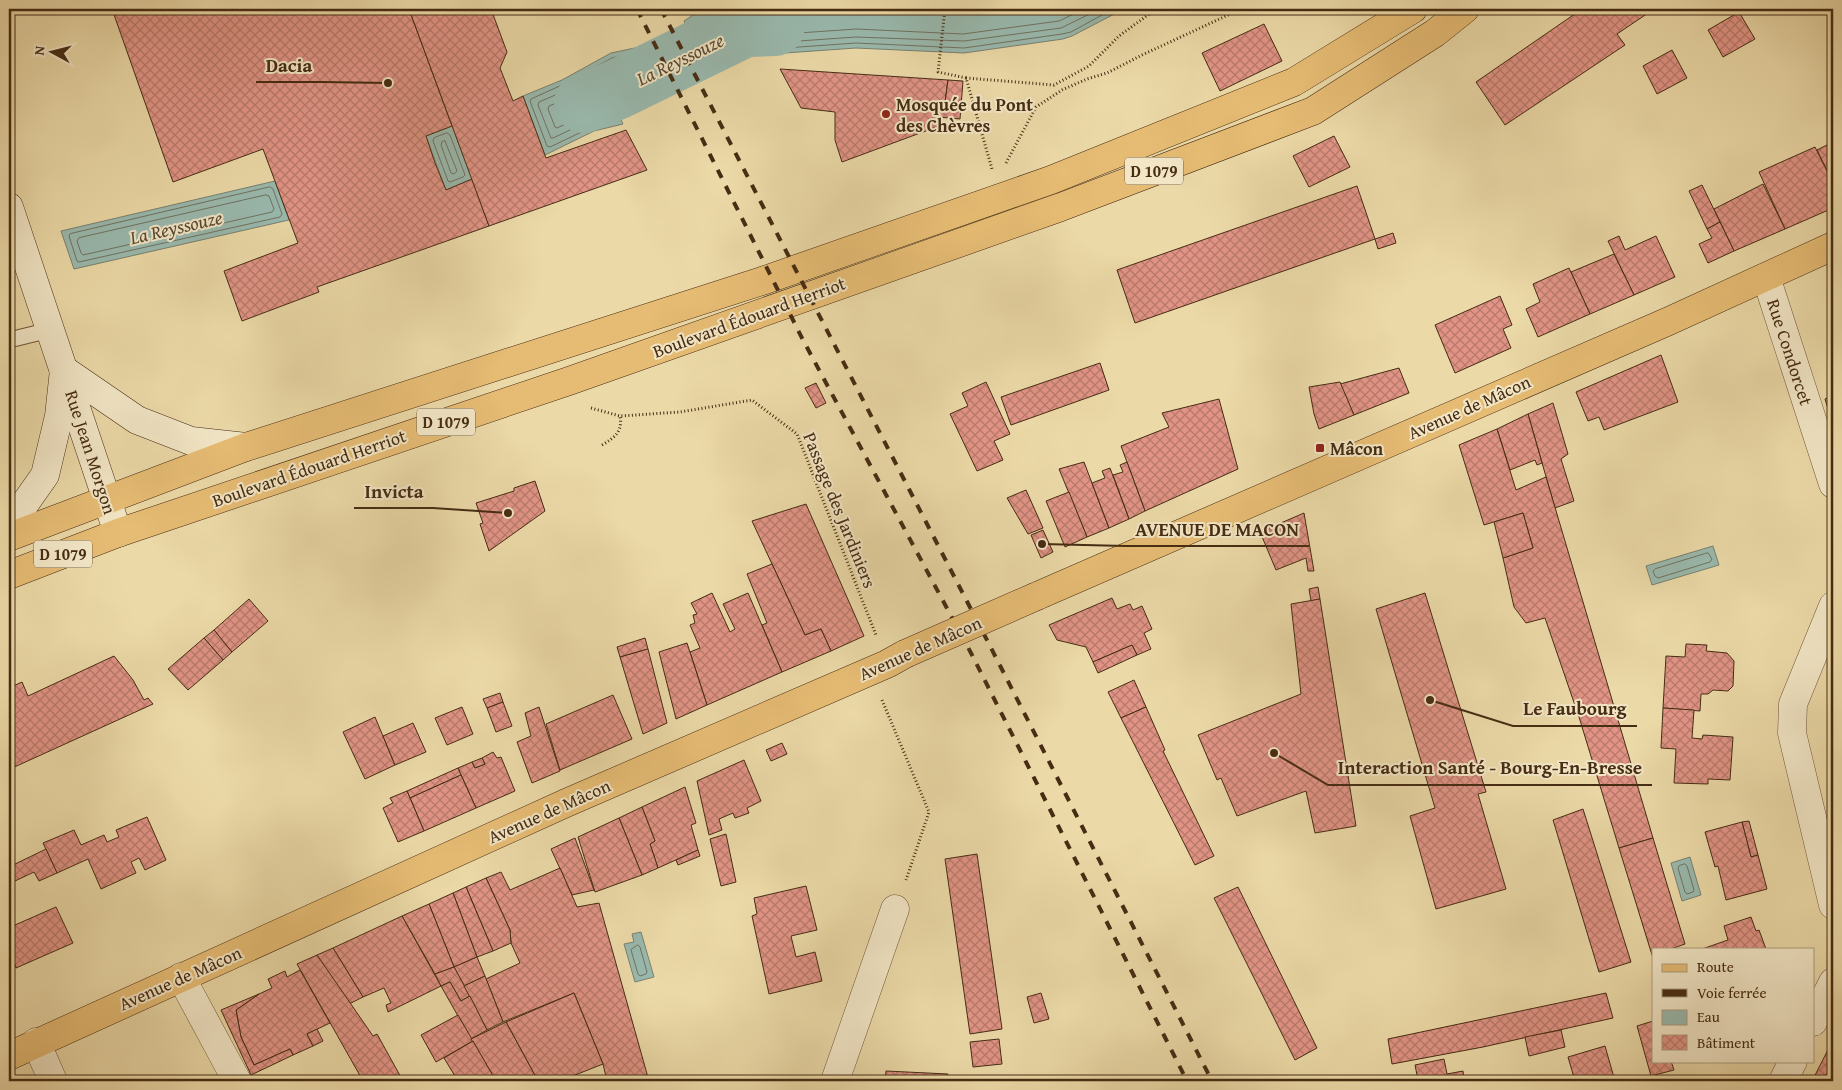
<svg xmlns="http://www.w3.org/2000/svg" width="1842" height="1090" font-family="'Gentium Book Plus',serif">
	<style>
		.water { fill: #99b9ae; stroke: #788170 }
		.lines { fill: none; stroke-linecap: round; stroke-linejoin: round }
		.shore { stroke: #707260; stroke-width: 1 }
		.river { stroke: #99b9ae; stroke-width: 60 }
		.building { fill: url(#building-cross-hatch); stroke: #462c13 }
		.lane-casing { stroke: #6f5738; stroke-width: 17 }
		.street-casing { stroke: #6f5738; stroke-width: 29 }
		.secondary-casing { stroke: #462c13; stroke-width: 29 }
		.primary-casing { stroke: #462c13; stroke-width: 29 }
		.path { stroke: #462c13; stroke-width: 3; stroke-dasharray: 1 2.5; stroke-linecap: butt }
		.lane { stroke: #f2e6c6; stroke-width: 15 }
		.street { stroke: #f2e6c6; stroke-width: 28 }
		.secondary { stroke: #f2e6c6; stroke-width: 28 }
		.primary { stroke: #e6bc74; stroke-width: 28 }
		.rail { stroke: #462c13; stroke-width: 4; stroke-dasharray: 9 9; stroke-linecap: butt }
		.primary-bridge-casing { stroke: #462c13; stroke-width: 29; stroke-linecap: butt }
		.primary-bridge { stroke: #e6bc74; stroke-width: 28 }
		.poi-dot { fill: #8f2418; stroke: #f2e6c6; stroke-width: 2 }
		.labels { text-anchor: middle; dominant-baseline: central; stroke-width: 4; stroke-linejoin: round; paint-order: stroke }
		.shield { fill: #f2e6c6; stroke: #7a6449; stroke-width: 1 }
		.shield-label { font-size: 16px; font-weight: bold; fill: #462c13 }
		.poi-label { font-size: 18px; font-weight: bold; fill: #462c13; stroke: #f2e6c6; text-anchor: start }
		.street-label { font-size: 18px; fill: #462c13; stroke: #f2e6c6 }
		.water-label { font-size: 19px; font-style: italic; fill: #574832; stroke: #f2e6c6 }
		.leader { fill: none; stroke: #462c13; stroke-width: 2 }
		.callout-dot { fill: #462c13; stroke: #f2e6c6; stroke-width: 2 }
		.callout-label { font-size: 19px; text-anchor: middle; font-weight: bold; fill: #462c13; stroke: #f2e6c6; stroke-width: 4; stroke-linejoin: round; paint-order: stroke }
	</style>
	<defs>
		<pattern id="building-cross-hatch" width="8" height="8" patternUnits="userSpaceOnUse" patternTransform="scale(1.25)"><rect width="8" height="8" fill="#e19485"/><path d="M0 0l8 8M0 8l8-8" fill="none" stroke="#b8796c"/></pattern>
	</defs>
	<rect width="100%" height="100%" fill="#ebd9a7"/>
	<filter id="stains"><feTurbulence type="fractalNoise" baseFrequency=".004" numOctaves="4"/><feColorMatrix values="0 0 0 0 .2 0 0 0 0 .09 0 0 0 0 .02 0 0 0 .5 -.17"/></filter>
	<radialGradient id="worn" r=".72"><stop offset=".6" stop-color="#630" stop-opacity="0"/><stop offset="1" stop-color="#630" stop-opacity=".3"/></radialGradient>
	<g class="water">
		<path d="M702,9h422l-52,27 -9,3 -99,14 -108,-5 -85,6 -13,-2 -19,3 -31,15 -24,-49z"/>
		<path d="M649,45l22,43 -53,25 5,11 -29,7 -49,24 -22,-59 39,-16 49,-27z"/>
		<path d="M452,126l20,53 -26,11 -20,-54z"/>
		<path d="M275,181l14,39 -215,49 -13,-38z"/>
		<path d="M1713,546l6,19 -67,20 -6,-19z"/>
		<path d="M1690,857l11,38 -19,6 -11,-38z"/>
		<path d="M641,932l13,45 -19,5 -11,-38 10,-2 -2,-8z"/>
	</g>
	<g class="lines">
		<g class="shore">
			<path d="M705,9l-2,5 -12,10 20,39 27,-13 20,-3 13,2 85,-6 108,5 98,-14 9,-2 42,-23"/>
			<path d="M711,9l-2,8 -10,9 15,28 23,-10 21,-3 12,2 86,-6 108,4 97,-13 39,-19"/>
			<path d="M718,9l-1,9 -8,10 9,16c20,-8 30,-11 52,-9l86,-6 107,5 96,-13 25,-12"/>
			<path d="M645,51l18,33 -1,3 -46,22 -3,3 1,7 -1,2 -21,6 -42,20 -3,-1 -17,-45 1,-2 33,-15 48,-26z"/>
			<path d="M641,58l2,1 11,22v3l-42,19 -4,5 -3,8 -16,5 -36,17h-2l-13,-33 1,-3 28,-12 47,-26z"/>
			<path d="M638,67l6,10 -1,3 -35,17 -10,13 -11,4 -30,14 -2,-1 -7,-18 1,-3 22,-9 46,-26z"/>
			<path d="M447,133l3,2 15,40 -2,2 -13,5 -2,-1 -15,-40 1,-3z"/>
			<path d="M445,141l12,30 -3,3 -3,-1 -10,-28 1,-3z"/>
			<path d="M270,187l3,2 9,25 -2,3 -201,45 -2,-1 -8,-25 1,-2z"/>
			<path d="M266,195l3,1 5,13 -2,3 -189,43 -2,-2 -4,-12 2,-3z"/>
			<path d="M1708,553l4,6 -2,3 -52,16 -3,-2 -2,-5 2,-2z"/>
			<path d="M1685,864l2,2 7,24 -1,2 -6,2 -2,-2 -7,-24 1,-2z"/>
			<path d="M638,945l2,2 7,25 -1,2 -6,2 -2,-2 -7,-24z"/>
		</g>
		<path class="river" d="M584,103l32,-13 129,-63 30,-1"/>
	</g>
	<g class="building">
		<path d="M112,9h297l43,117 -26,10 9,27 11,27 26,-11 17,47 -172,61 2,5 -77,29 -18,-50 74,-28 -35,-94 -90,33z"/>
		<path d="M409,9h82l16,43 -7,16 13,33 10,-5 23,62 80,-28 21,40 -158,56z"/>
		<path d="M1582,9h72l-37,25 8,11 -120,80 -29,-43z"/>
		<path d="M1739,12l16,27 -32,18 -15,-27z"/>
		<path d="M1264,24l18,37 -62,30 -18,-38z"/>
		<path d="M1672,50l15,28 -30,16 -14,-28z"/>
		<path d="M780,69l168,11 -3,22 -2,3 -5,1 1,20 -97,36 -7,-22v-28l-34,-4z"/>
		<path d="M948,80l15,1 -3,38 -22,-2v-11l5,-1 2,-3z"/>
		<path d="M1334,136l16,31 -41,20 -16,-31z"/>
		<path d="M1833,142v41l-16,-33z"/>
		<path d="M1815,147l18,36v25l-48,21 -26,-57z"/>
		<path d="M1763,184l22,45 -51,22 -20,-42z"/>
		<path d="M1702,185l18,37 -13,7 -18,-38z"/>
		<path d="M1357,186l18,53 -240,84 -18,-53z"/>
		<path d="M1720,222l14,29 -26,12 -9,-19 13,-6 -5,-9z"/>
		<path d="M1393,233l3,10 -18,6 -3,-10z"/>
		<path d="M1619,236l6,14 31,-14 19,41 -41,18 -26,-54z"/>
		<path d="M1614,254l20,41 -44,19 -19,-42z"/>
		<path d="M1569,268l21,46 -52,23 -12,-28 14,-7 -7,-18z"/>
		<path d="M1500,296l12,29 -9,4 8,19 -56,25 -20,-48z"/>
		<path d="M1661,355l17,47 -74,28 -5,-13 -11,4 -12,-29z"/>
		<path d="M1100,363l9,27 -98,35 -10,-28z"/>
		<path d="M1399,368l10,25 -55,22 -14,-31z"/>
		<path d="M986,382l24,52 -16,7 9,19 -26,11 -27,-57 18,-8 -6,-13z"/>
		<path d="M1340,382l14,33 -35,14 -5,-15 -5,-27z"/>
		<path d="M816,383l10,20 -10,5 -11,-20z"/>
		<path d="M1833,395v17v-1l-4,1 -4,-13z"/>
		<path d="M1219,399l19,70 -93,42 -24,-65 48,-19 -7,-14z"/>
		<path d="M1553,403l15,51 -7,5 13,42 -19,7 -27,-94z"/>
		<path d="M1528,414l14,49 -5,2 -2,-5 -25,10 -13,-41z"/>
		<path d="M1497,429l19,61 30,-13 107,361 -34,10 -40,-131 -34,-99 -19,5 -12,-16 -11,-49 30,-10 -10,-35 -39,12 -25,-80z"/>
		<path d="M1084,462l25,66 -22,9 -28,-68z"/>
		<path d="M1127,462l18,49 -16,8 -16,-44 10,-3 -3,-7z"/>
		<path d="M1110,468l19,51 -20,9 -17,-45 13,-5 -3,-7z"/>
		<path d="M535,481l10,30 -56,40 -9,-27 3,-1 -7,-20 38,-12v-3z"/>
		<path d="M1026,490l17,38 -15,6 -21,-36z"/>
		<path d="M1069,492l18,45 -22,10 -19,-46z"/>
		<path d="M806,504l58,132 -33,15 -10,-22 -16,6 -53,-114z"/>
		<path d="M1304,513l10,58h-6l-2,-13 -30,12 -16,-38z"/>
		<path d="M1523,513l10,35 -30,10 -9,-36z"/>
		<path d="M1043,530l10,22 -12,6 -10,-23z"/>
		<path d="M772,564l33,71 16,-6 10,22 -49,21 -20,-47 5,-2 -20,-49z"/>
		<path d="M1318,587l2,12 -9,2 -2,-12z"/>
		<path d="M712,593l18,39 5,-3 -12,-25 25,-11 34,79 -75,33 -17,-53 10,-4 -10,-23 5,-2 -2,-8 4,-1 -6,-11z"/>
		<path d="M1425,593l61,199 -8,2 28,95 -70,20 -26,-93 25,-8 -59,-199z"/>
		<path d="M1112,598l5,11 13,-5 3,6 9,-4 10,23 -8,4 7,16 -14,6 -5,-10 -39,17 -7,-15 -29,-7 -8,-15z"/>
		<path d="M249,599l19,22 -36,31 -18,-22z"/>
		<path d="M1320,599l36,227 -41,7 -9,-42 -69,25 -16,-38 -4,2 -19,-45 103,-41 -10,-90z"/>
		<path d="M214,630l18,22 -9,8 -19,-22z"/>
		<path d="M204,638l19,22 -35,30 -20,-21z"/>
		<path d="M645,638l3,11 -28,8 -3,-10z"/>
		<path d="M687,643l20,62 -31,14 -17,-67z"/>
		<path d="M1686,644l21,1 -1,6 21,2 7,8 -1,25 -5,5 -15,-1 -5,4h-7l-1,17 -37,-3 3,-52 19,1z"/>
		<path d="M1132,645l5,10 -39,18 -5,-11z"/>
		<path d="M648,649l19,74 -24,11 -23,-77z"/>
		<path d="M114,656l19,24 11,20 4,-2 5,6 -143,65 -1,-81 13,-6 6,14z"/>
		<path d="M1134,680l12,27 -25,11 -13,-26z"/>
		<path d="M500,693l3,9 -16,6 -4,-9z"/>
		<path d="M613,695l19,44 -72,31 -14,-46z"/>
		<path d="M503,702l9,24 -16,6 -9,-24z"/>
		<path d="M462,707l11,27 -26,11 -12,-27z"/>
		<path d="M539,707l21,64 -28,12 -15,-41 14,-6 -6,-23z"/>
		<path d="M1146,707l19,43 -2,1 51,105 -19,9 -74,-147z"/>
		<path d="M1663,708l31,2 -2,28 10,1 1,-4 30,2 -3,43 -22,-1v5l-34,-1 2,-34 -15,-1z"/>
		<path d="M375,717l20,48 -30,14 -22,-47z"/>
		<path d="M413,723l13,29 -31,13 -12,-29z"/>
		<path d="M782,743l5,11 -16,7 -5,-11z"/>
		<path d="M493,752l4,6 4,-1 14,34 -39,17 -18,-40 14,-6 3,6 10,-4 -3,-6z"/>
		<path d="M482,758l3,6 -10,4 -3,-6z"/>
		<path d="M744,760l17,41 -14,7 2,5 -14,5 -2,-5 -14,6 3,11 -13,5 -12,-54z"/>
		<path d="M458,768l3,7 -51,23 -3,-7z"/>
		<path d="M461,775l15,33 -52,23 -14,-33z"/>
		<path d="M685,787l11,36 -5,2 7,25 -40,18 -8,-24 5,-3 -13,-34z"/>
		<path d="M407,791l17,40 -26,11 -15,-34 10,-5 -3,-5z"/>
		<path d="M642,807l13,34 -5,3 8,24 -16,7 -23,-57z"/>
		<path d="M1583,809l48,153 -32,10 -46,-152z"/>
		<path d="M147,817l19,43 -21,10 -6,-12 -8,4 5,11 -35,16 -13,-30 -31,14 -14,-30 31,-13 7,15 23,-10 3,7 12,-5 -3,-7z"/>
		<path d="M619,818l23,57 -47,17 -17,-55z"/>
		<path d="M1749,821l9,34 -7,2 -9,-35z"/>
		<path d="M1742,822l9,35 7,-2 9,34 -41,11 -8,-34 -3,1 -10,-35z"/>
		<path d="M726,834l10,48 -15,4 -11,-47z"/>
		<path d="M575,838l19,52 -22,5 -21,-46z"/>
		<path d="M1653,838l32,106 -14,5h-18l-1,6 -33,-107z"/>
		<path d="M46,849l11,24 -18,8 -5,-9 -19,9 -6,-14z"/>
		<path d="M698,850l2,6 -22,9 -2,-5z"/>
		<path d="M977,854l25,175 -32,5 -25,-175z"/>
		<path d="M560,868l17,39 22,-4 50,178h-42l-4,-17 -29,-71 -71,29 -17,-43 34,-16 -9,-20 -1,-13 -24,-52 15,-6 9,18z"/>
		<path d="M486,878l24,52 1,13 -18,8 -27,-64z"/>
		<path d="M806,886l11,44 -26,6 5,21 19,-5 7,29 -53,13 -17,-78 5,-2 -3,-16z"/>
		<path d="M466,887l27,64 -16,6 -24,-64z"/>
		<path d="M1238,887l79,161 -22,12 -81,-162z"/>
		<path d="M453,893l24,64 -23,10 -25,-63z"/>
		<path d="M429,904l25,63 -19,7 -33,-58z"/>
		<path d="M56,907l17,36 -57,25 -2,-6 -5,3v-54l6,14z"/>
		<path d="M402,916l39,70 -53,26 -2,-7 5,-2 -7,-15 -21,9 -30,-49z"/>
		<path d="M1751,917l5,14 3,-1 7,19h-64l26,-9 -4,-14z"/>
		<path d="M333,948l30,49 -14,7 -32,-49z"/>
		<path d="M317,955l56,81 4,-2 26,47h-40l-66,-117z"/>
		<path d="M477,957l8,19 -21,10 -10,-19z"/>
		<path d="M454,967l16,29 -9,5 -11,-19 -9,4 -6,-12z"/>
		<path d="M300,970l30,53 -23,11 6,12 -20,9 -3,-6 -36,16 -13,-28 -5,-27 23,-16 13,-6 -4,-9 17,-8 2,6z"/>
		<path d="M485,976l18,46 -16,8 -23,-44z"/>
		<path d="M450,982l11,19 9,-5 17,34 -16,9 -30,-53z"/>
		<path d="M574,993l29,71 -43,17h-22l-32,-59z"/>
		<path d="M1041,993l8,26 -15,4 -7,-26z"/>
		<path d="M1606,993l7,25 -130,29 -91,17 -4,-25z"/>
		<path d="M259,994l-23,16 5,27 13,28 36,-16 3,6 -42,20 -30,-65z"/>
		<path d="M458,1015l15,26 -37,21 -15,-27z"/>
		<path d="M1653,1021v40h18l3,9 -23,6 -14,-50z"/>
		<path d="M506,1022l32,59h-42l-25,-42z"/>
		<path d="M317,1029l6,12 -10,5 -6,-12z"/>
		<path d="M1561,1030l4,17 -36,9 -4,-19z"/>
		<path d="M999,1039l3,25 -29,3 -3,-25z"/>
		<path d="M1833,1040v41h-21z"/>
		<path d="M473,1041l23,40h-38l-14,-23z"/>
		<path d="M1605,1046l10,35h-40l-7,-24z"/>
		<path d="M1444,1059l3,15 16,-3 1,10h-54l8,-1 -3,-15z"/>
		<path d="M886,1071l62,3v7h-63z"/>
	</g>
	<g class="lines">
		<g class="lane-casing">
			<path id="lane" d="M9,340l41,-10"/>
		</g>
		<g class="street-casing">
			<g id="street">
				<path d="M1766,277l67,207"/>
				<path d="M1833,606l-40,98 -1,29 41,172"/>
				<path d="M181,977l56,104"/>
				<path d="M1813,1022l20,-40"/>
				<path d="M36,1042l17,39"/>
				<path d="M835,1081l60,-172"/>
				<path d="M1783,1081l10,-20"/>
			</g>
		</g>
		<g class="secondary-casing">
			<g id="secondary">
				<path d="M9,207l109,326"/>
				<path d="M9,520l10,-8 26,-37 14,-59 5,-46 73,50 54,21 55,6"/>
			</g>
		</g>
		<g class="primary-casing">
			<g id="primary">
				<path d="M9,537l237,-90 516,-166 289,-101 243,-98 119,-73"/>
				<path d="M9,575l109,-42 451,-152 492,-174 252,-96 122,-78 30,-24"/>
				<path d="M1037,596l632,-275 164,-75"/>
				<path d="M9,1056l557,-253 321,-139 18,-10"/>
			</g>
		</g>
		<g class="path">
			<path d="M945,9l-7,63 28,6 26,91"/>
			<path d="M966,78l88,7 35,-19 30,-30 37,-27"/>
			<path d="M1006,163l30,-56 26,-17 25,-11 20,-6 35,-18 99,-46"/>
			<path d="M591,408l29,8 60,-4 72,-12 45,34 79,201"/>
			<path d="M602,445c12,-7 21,-13 18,-29"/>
			<path d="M882,700l47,112 -23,68"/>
		</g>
		<use href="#lane" class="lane"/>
		<use href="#street" class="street"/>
		<use href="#secondary" class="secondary"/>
		<use href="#primary" class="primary"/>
		<g class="rail">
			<path d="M637,9l166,331 168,313 216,428"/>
			<path d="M661,9l328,635 223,437"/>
		</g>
		<g class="primary-bridge-casing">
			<path id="primary-bridge" d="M905,654l132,-58"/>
		</g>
		<use href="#primary-bridge" class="primary-bridge"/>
	</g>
	<g class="poi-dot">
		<circle cx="886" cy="114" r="5"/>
		<rect x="1315" y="443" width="10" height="10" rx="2.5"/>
	</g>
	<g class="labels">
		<g class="shield">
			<rect x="1125" y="157.5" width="58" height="27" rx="4"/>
			<rect x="417" y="408.5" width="58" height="27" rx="4"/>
			<rect x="34" y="540.5" width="58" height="27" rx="4"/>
		</g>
		<g class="shield-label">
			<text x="1154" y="171">D 1079</text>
			<text x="446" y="422">D 1079</text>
			<text x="63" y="554">D 1079</text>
		</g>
		<g class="poi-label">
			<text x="896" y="104">Mosquée du Pont<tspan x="896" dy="21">des Chèvres</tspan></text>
			<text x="1330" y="448">Mâcon</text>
		</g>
		<g class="street-label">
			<text transform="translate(749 317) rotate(-20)">Boulevard Édouard Herriot</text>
			<text transform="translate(1790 352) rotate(72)">Rue Condorcet</text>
			<text transform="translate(1469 407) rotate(-24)">Avenue de Mâcon</text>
			<text transform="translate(91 452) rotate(72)">Rue Jean Morgon</text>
			<text transform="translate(309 468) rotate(-19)">Boulevard Édouard Herriot</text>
			<text transform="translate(840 510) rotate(68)">Passage des Jardiniers</text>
			<text transform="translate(920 648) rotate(-24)">Avenue de Mâcon</text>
			<text transform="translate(549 811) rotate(-24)">Avenue de Mâcon</text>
			<text transform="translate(180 978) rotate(-24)">Avenue de Mâcon</text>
		</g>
		<g class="water-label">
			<text transform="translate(680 59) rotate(-26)">La Reyssouze</text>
			<text transform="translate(176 227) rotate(-13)">La Reyssouze</text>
		</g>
	</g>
	<path class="leader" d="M388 83L323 82H256M508 513L433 508H354M1042 544L1126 546H1309M1430 700L1513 726H1637M1274 753L1328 785H1652"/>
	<g class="callout-dot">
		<circle cx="388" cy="83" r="5"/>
		<circle cx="508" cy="513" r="5"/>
		<circle cx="1042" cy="544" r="5"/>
		<circle cx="1430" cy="700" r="5"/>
		<circle cx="1274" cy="753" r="5"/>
	</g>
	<g class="callout-label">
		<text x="289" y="72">Dacia</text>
		<text x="394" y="498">Invicta</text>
		<text x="1217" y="536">AVENUE DE MACON</text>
		<text x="1575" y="715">Le Faubourg</text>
		<text x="1490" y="774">Interaction Santé - Bourg-En-Bresse</text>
	</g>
	<rect width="1842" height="1090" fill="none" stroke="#ebd9a7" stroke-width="30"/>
	<rect x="10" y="10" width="1822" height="1070" fill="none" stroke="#462c13" stroke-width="2.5"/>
	<rect x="15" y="15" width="1812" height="1060" fill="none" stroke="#462c13"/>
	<rect x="1652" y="948" width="162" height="115" fill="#f2e6c6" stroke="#ad9c7e"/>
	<rect x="1662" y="964" width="25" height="8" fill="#e6bc74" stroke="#ad9c7e"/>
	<text x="1697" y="972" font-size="15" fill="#462c13">Route</text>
	<rect x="1662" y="989" width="25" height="8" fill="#462c13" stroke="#ad9c7e"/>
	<text x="1697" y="998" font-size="15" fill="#462c13">Voie ferrée</text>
	<rect x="1662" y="1010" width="25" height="15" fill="#99b9ae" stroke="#ad9c7e"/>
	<text x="1697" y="1022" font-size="15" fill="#462c13">Eau</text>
	<rect x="1662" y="1035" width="25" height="15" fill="url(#building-cross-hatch)" stroke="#ad9c7e"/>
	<text x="1697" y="1048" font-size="15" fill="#462c13">Bâtiment</text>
	<g transform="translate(52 52) rotate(277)" stroke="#f2e6c6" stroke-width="4" paint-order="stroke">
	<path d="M0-4L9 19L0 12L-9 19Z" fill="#462c13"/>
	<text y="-8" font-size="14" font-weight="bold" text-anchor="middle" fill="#462c13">N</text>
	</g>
	<rect width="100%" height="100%" filter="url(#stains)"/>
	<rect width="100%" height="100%" fill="url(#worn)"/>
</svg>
